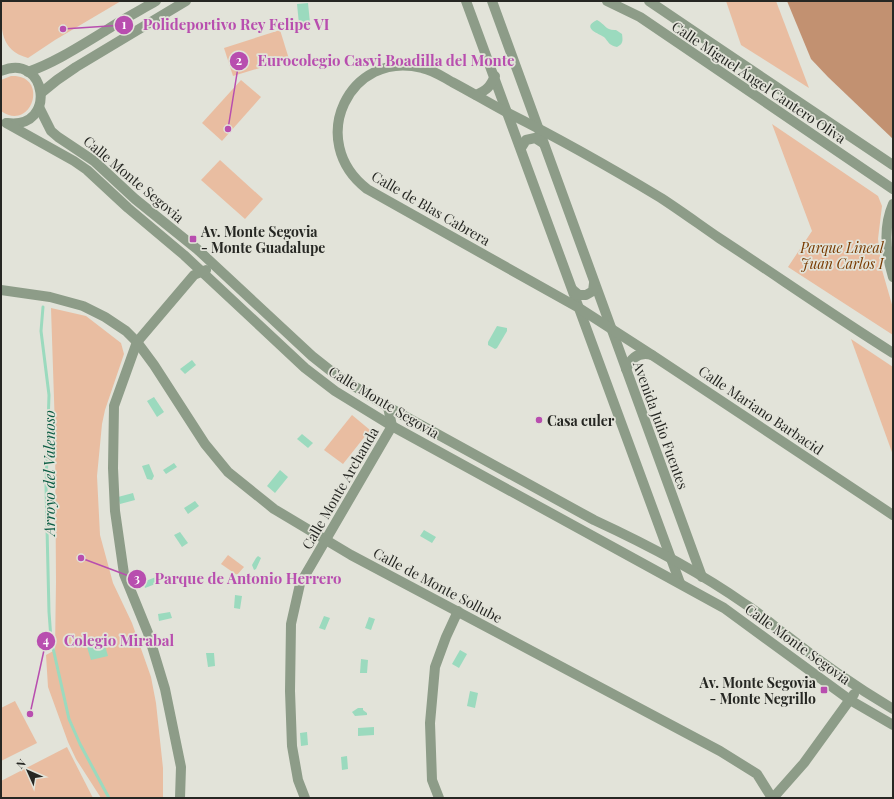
<svg xmlns="http://www.w3.org/2000/svg" width="894" height="799" font-family="'Playfair Display',serif">
	<style>
		.green { fill: #e9bda1 }
		.forest { fill: #c29171 }
		.water { fill: #9bdabe }
		.lines { fill: none; stroke-linecap: round; stroke-linejoin: round }
		.stream { stroke: #9bdabe; stroke-width: 3 }
		.street { stroke: #8d9c88; stroke-width: 10 }
		.poi-dot { fill: #b84eaf; stroke: #e2e3d9; stroke-width: 1.5 }
		.labels { text-anchor: middle; dominant-baseline: central; stroke-width: 3.5; stroke-linejoin: round; paint-order: stroke }
		.street-label { font-size: 14px; fill: #262723; stroke: #e2e3d9 }
		.poi-label { font-size: 14px; font-weight: bold; fill: #262723; stroke: #e2e3d9; text-anchor: start }
		.park-label { font-size: 14px; font-style: italic; fill: #783a01; stroke: #e2e3d9 }
		.water-label { font-size: 15px; font-style: italic; fill: #0b5c43; stroke: #e2e3d9 }
		.leader { fill: none; stroke: #b84eaf; stroke-width: 1.5 }
		.callout-dot { fill: #b84eaf; stroke: #e2e3d9; stroke-width: 1.5 }
		.mark-label { font-size: 12px; text-anchor: middle; font-weight: bold; fill: #fff }
		.callout-label { font-size: 15px; text-anchor: middle; font-weight: bold; fill: #b84eaf; stroke: #e2e3d9; stroke-width: 3.5; stroke-linejoin: round; paint-order: stroke }
	</style>
	<rect width="100%" height="100%" fill="#e2e3d9"/>
	<g class="green">
		<path d="M1,1h120l-66,39 -27,18c-28,-8 -27,-28 -27,-57z"/>
		<path d="M726,1h50l33,87 -68,-43z"/>
		<path d="M280,30l9,29 -56,17 -9,-28z"/>
		<path d="M11,76c39,-2 21,57 -10,35v-31z"/>
		<path d="M241,80l20,17 -39,44 -20,-18z"/>
		<path d="M772,124l106,72 4,10 -4,33 4,31 11,38v27l-105,-68 24,-36z"/>
		<path d="M220,160l43,39 -18,20 -44,-39z"/>
		<path d="M51,308l35,8 35,27 3,11 -19,56 -3,14 -5,52 3,59 13,48 19,40 19,54 5,26 7,65v30h-62l-25,-39 -8,-17 -20,-55 -2,-32 9,-5 1,-68 -1,-153z"/>
		<path d="M851,339l42,28v88z"/>
		<path d="M352,415l18,15 -27,34 -19,-14z"/>
		<path d="M228,555l16,12 -7,8 -16,-11z"/>
		<path d="M15,701l22,42 -36,18v-53z"/>
		<path d="M67,747l26,51h-92v-17z"/>
	</g>
	<path class="forest" d="M787,1h106v138l-65,-62 -17,-18z"/>
	<g class="water">
		<path d="M308,3l2,20 -11,1 -2,-20z"/>
		<path d="M597,20c8,4 9,11 19,10l6,4c1,7 1,10 -5,13 -9,-2 -8,-5 -13,-10 -4,-3 -24,-9 -7,-17z"/>
		<path d="M497,326l10,2v3l-10,17 -2,1 -7,-4v-3z"/>
		<path d="M192,360l4,5 -11,9 -5,-5z"/>
		<path d="M154,397l10,15 -7,5 -10,-16z"/>
		<path d="M302,434l11,9 -5,5 -11,-9z"/>
		<path d="M174,463l3,4 -11,7 -3,-4z"/>
		<path d="M149,464l5,12 -2,4 -5,-1 -5,-13z"/>
		<path d="M280,470l8,7 -13,16 -8,-7z"/>
		<path d="M133,493l2,7 -15,4 -2,-7z"/>
		<path d="M195,501l4,5 -11,8 -4,-6z"/>
		<path d="M424,530l12,7 -4,6 -12,-7z"/>
		<path d="M180,532l8,11 -6,4 -8,-12z"/>
		<path d="M258,556l3,2 -5,11 -2,1 -2,-5 4,-7z"/>
		<path d="M156,577l2,6 -13,5 -2,-6z"/>
		<path d="M235,595l7,1 -2,13 -6,-1z"/>
		<path d="M170,612l2,6 -13,3 -1,-7z"/>
		<path d="M324,616l6,2 -5,12 -6,-2z"/>
		<path d="M369,617l6,2 -4,11 -6,-2z"/>
		<path d="M103,639l5,17 -17,4 -5,-16z"/>
		<path d="M460,650l7,4 -8,14 -7,-4z"/>
		<path d="M214,653l1,13 -7,1 -2,-14z"/>
		<path d="M361,659l7,1 -1,13h-7z"/>
		<path d="M470,691l8,2 -3,15 -8,-2z"/>
		<path d="M358,708h5v2l4,3v2l-12,1 -3,-4z"/>
		<path d="M374,727v8l-16,1v-8z"/>
		<path d="M307,732l1,13 -7,1 -1,-13z"/>
		<path d="M347,756l1,13 -6,1 -1,-13z"/>
	</g>
	<g class="lines">
		<g class="stream">
			<path d="M43,307l-2,24 8,64 -3,91 3,126 2,27"/>
			<path d="M53,648l16,71 11,25 29,54"/>
		</g>
		<g class="street">
			<path d="M466,1l214,582"/>
			<path d="M492,1l210,576"/>
			<path d="M607,1l33,16 253,172"/>
			<path d="M649,1l59,40 185,124"/>
			<path d="M1,71c46,-20 57,59 6,52"/>
			<path d="M28,72c28,-10 52,-26 77,-41 16,-11 34,-20 51,-30"/>
			<path d="M41,93l16,-13 19,-13 110,-66"/>
			<path d="M476,95c11,-5 14,-8 19,-19"/>
			<path d="M39,107l12,24 7,6 36,24 41,38 62,50 115,107 24,19 52,32 206,113c52,24 104,51 151,84 15,9 27,21 41,31 34,27 70,52 107,74"/>
			<path d="M6,123l68,38 13,9 41,38 56,47 121,113 30,23 57,35 332,182 126,92 43,25"/>
			<path d="M521,148l5,-8 9,-2 8,5"/>
			<path d="M893,204c-10,23 -7,50 0,73"/>
			<path d="M1,290l49,7 33,9 22,11 21,14 11,11 17,23 51,79 23,28 46,37 77,46 369,196 37,23 15,24"/>
			<path d="M573,290l6,5h7l7,-4 1,-8"/>
			<path d="M893,353c-59,-37 -116,-77 -174,-115 -19,-13 -38,-27 -58,-40 -50,-30 -101,-59 -153,-85 -19,-10 -37,-21 -56,-31 -9,-5 -19,-12 -30,-14 -72,-19 -117,73 -55,121l212,119 76,49 238,158"/>
			<path d="M626,369c5,-11 13,-18 26,-14"/>
			<path d="M180,798l1,-31 -16,-78 -17,-56 -24,-59 -9,-63 -2,-43 1,-62 23,-64 57,-67 12,-5"/>
			<path d="M305,798l-7,-18 -6,-34 -2,-55 1,-67 9,-40 92,-158 -4,-19"/>
			<path d="M439,798l-7,-18 -2,-57 5,-56 11,-30 12,-26"/>
			<path d="M773,798l31,-35 50,-69"/>
		</g>
	</g>
	<g class="poi-dot">
		<rect x="189" y="235" width="8" height="8" rx="2"/>
		<circle cx="539" cy="420" r="4"/>
		<rect x="820" y="686" width="8" height="8" rx="2"/>
	</g>
	<g class="labels">
		<g class="street-label">
			<text transform="translate(759 82) rotate(34)">Calle Miguel Ángel Cantero Oliva</text>
			<text transform="translate(134 179) rotate(40)">Calle Monte Segovia</text>
			<text transform="translate(431 208) rotate(30)">Calle de Blas Cabrera</text>
			<text transform="translate(384 402) rotate(31)">Calle Monte Segovia</text>
			<text transform="translate(761 410) rotate(34)">Calle Mariano Barbacid</text>
			<text transform="translate(661 425) rotate(70)">Avenida Julio Fuentes</text>
			<text transform="translate(340 488) rotate(-60)">Calle Monte Archanda</text>
			<text transform="translate(438 585) rotate(28)">Calle de Monte Sollube</text>
			<text transform="translate(798 644) rotate(36)">Calle Monte Segovia</text>
		</g>
		<g class="poi-label">
			<text x="201" y="231">Av. Monte Segovia<tspan x="201" dy="16">- Monte Guadalupe</tspan></text>
			<text x="547" y="420">Casa culer</text>
			<text x="816" y="682" text-anchor="end">Av. Monte Segovia<tspan x="816" dy="16">- Monte Negrillo</tspan></text>
		</g>
		<g class="park-label">
			<text x="842" y="247">Parque Lineal<tspan x="842" dy="16">Juan Carlos I</tspan></text>
		</g>
		<g class="water-label">
			<text transform="translate(49 473) rotate(-90)">Arroyo del Valenoso</text>
		</g>
	</g>
	<path class="leader" d="M63 29L124 25M228 129L239 61M81 558L137 579M30 714L46 641"/>
	<g class="callout-dot">
		<circle cx="63" cy="29" r="4"/>
		<circle cx="228" cy="129" r="4"/>
		<circle cx="81" cy="558" r="4"/>
		<circle cx="30" cy="714" r="4"/>
		<circle cx="124" cy="25" r="10"/>
		<circle cx="239" cy="61" r="10"/>
		<circle cx="137" cy="579" r="10"/>
		<circle cx="46" cy="641" r="10"/>
	</g>
	<g class="mark-label">
		<text x="124" y="29">1</text>
		<text x="239" y="65">2</text>
		<text x="137" y="583">3</text>
		<text x="46" y="645">4</text>
	</g>
	<g class="callout-label">
		<text x="236" y="30">Polideportivo Rey Felipe VI</text>
		<text x="386" y="66">Eurocolegio Casvi Boadilla del Monte</text>
		<text x="248" y="584">Parque de Antonio Herrero</text>
		<text x="119" y="646">Colegio Mirabal</text>
	</g>
	<rect width="894" height="799" fill="none" stroke="#262723" stroke-width="4"/>
	<g transform="translate(28 771) rotate(315)" stroke="#e2e3d9" stroke-width="3" paint-order="stroke">
	<path d="M0-3L7 15L0 10L-7 15Z" fill="#262723"/>
	<text y="-6" font-size="11" font-weight="bold" text-anchor="middle" fill="#262723">N</text>
	</g>
</svg>
